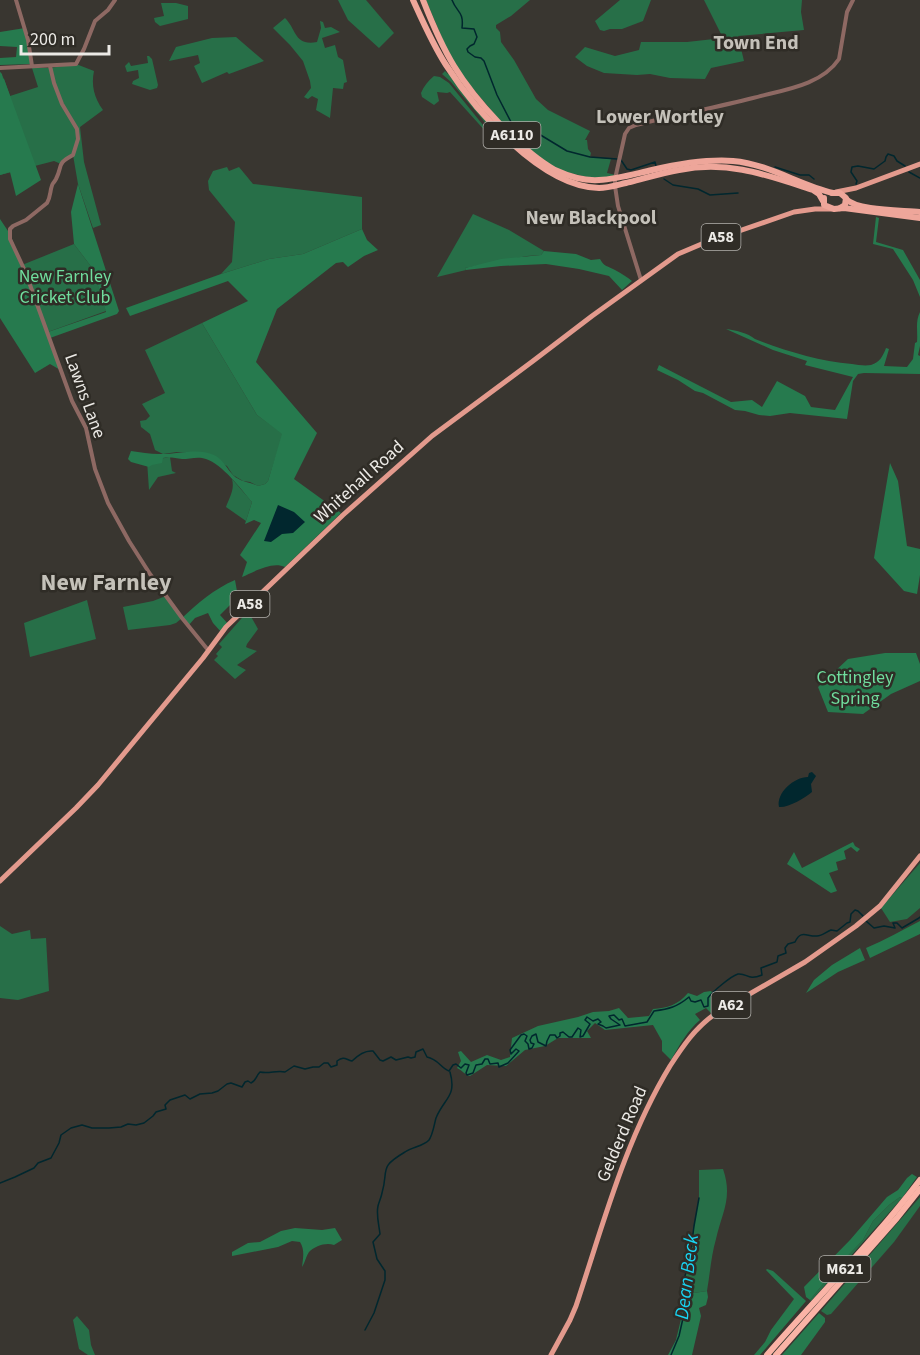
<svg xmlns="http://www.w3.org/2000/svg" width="920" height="1355" font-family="'Source Sans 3',sans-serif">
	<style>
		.green { fill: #276f48 }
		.forest { fill: #267a4e }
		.water { fill: #01272e }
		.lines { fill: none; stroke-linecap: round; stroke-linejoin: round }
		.stream { stroke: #01272e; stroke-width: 1.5 }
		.tertiary { stroke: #8e6963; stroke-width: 4 }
		.primary { stroke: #e39a8d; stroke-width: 5 }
		.trunk { stroke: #eea69a; stroke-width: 6 }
		.motorway { stroke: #fab3a6; stroke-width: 6 }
		.labels { text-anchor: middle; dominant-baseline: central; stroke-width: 5; stroke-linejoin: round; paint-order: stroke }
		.shield { fill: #2f2c26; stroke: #b3b1ac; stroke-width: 1.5 }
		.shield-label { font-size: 16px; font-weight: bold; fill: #eceae6 }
		.park-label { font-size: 18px; fill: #70de9e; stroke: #2f2c26 }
		.street-label { font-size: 18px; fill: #eceae6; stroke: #2f2c26 }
		.neighbourhood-label { font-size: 20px; font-weight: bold; fill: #c4c1b9; stroke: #2f2c26 }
		.water-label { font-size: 20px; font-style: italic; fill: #18d4f2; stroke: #2f2c26 }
		.district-label { font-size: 24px; font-weight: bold; fill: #c4c1b9; stroke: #2f2c26 }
	</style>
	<rect width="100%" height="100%" fill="#393630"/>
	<g class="green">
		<path d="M338,0h28l28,33 -15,15 -31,-28z"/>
		<path d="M426,0h104l-19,16 -15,9v3l4,4 1,10 13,18 22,39 12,11 42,21 -5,9h2l1,9 3,4 -1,4 21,2 -4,14 9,2 -17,5 -45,-11 -42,-34 -58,-69z"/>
		<path d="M620,0h31l-8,21 -21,8h-12l-6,2 -4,-1 -5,-9z"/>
		<path d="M704,0h98l-1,12 3,18 -66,6 6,25 -33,7 -6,11 -35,-1 -20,-4 -13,1 -33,-2 -17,-7 -12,-9 10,-10 30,9 24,-6 2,-8h46l36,-4z"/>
		<path d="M161,3h15l12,3v13l-28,7 -5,-4 -1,-4 10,-2z"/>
		<path d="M285,18c12,12 9,28 32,24l4,-14 -1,-7 3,1 2,6 6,-1 9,5 -18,6 3,10 10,-3 3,12 5,3 4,22 -3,1 -1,6 -10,-1 -3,30 -14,-8 2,-11 -6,-3 -4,3 -4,-2 7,-9 -1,-7 -7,-20 -13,-16 -17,-17z"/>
		<path d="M236,37l28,24 -35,13 -2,-2 -25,11 -8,-17 6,-3 -2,-8 -29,6 7,-14 36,-9z"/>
		<path d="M147,56h2l3,3 6,26 -1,3 -7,2 -18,-6 1,-3 6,-3 -1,-8 -11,2 -2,-6 4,-4 2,4 17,-3z"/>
		<path d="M76,64l18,7c-3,14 0,27 9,39l-23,17 4,35 17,63 -8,3 -15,-44 -5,-29 -12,9 -7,-3 -54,14v-103l4,7 6,17 28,-9 -6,-19h18z"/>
		<path d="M445,71l3,3 2,-1 54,65 -8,5 -46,-51 -3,1 -10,-1 2,9 -5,4 -12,-8 -1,-4c3,-7 7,-12 13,-17l6,1 9,6 42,52 3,-2 -43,-51 -9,-8z"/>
		<path d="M227,167l2,4 10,-4 14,17 109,13v32l-59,25 -34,5 -48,15 11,-12 3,-40 -26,-32 -1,-9 5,-10z"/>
		<path d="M473,214l36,16 35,21 -3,4 -14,1 -62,12 1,2 -29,7z"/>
		<path d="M74,244l19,25 13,42 -58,21 -26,-67z"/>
		<path d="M202,323l55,92 26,19 -15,47 -3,3 -7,2 -8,-4 -7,-1 -10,-6 -6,-9 -28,-14h-22l-14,2 -8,-4 -5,-16 -9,-7 -1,-6 6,-1 4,-4 -8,-12 23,-11 -20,-43z"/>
		<path d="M170,457l2,14 4,2 -18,4 -9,13 -2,-29z"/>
		<path d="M232,479l20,23 -6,19 -20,-14c3,-9 9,-17 6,-28z"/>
		<path d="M166,596l16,22 -6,5 -6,2 -42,5 -5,-23 30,-6z"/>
		<path d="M87,600l9,39 -66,18 -6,-34z"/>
		<path d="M248,611l10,18 -11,15 -1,3 2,1 9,3 -20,14 9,5 -11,9 -21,-19 4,-4 -2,-2 6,-7 -3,-3z"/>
		<path d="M920,863v45l-13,11 -17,3 -9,-14z"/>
		<path d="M0,926l12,8 18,-4 1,9 15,-1 3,53 -31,9 -18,-2z"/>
		<path d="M723,1169c10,29 -1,43 -7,70 -5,17 -6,35 -9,52l-20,3 1,-6 -3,-15 4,-15 10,-61v-27z"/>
		<path d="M900,1197l2,1 -91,103 -1,-1 27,-33 26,-27 10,-19 16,-16z"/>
		<path d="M920,1197v9l-26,36 -63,72 -4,1 -6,-4z"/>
		<path d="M77,1316l12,14 2,15 4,10h-7l-9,-6 -6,-29z"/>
	</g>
	<g class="forest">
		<path d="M25,28l6,36 -31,1v-7l16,-1 1,-10 -17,-1v-14z"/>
		<path d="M0,72l2,2 1,5h1l37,101 -25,16 -6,-24 -10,3z"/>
		<path d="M78,184l41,127 -2,3 -67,24 12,33 -12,-7 -15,9 -35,-55v-99l10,15 38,98 58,-20 -13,-43 -19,-25 -3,-32z"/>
		<path d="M876,217l3,1 -3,24 27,8 17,30v17l-7,-17 -20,-31 -20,-5z"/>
		<path d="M362,229l5,11 11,10 -14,6 -16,11 -5,-5 -7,1 -59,46 -21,53 61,71 -23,46 47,34 -56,54c-13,-6 -31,5 -43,10l5,-15 -7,-7 21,-32 -7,-3 -9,4 7,-22c-11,-13 -30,-38 -46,-43 -8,-3 -16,0 -24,0 -7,-1 -12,-2 -19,-1l-1,5 -10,2 -3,2 -18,-5 -3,-3 3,-8c9,1 19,3 28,3 16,1 39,-7 55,1 9,4 13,14 19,20 7,7 17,7 25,11l7,-2 3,-3 14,-47 -25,-19 -55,-92 46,-22 -20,-20 -98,35 -4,-8 95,-34 48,-15 34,-5z"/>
		<path d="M544,251l32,3 15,6 9,-1c4,8 8,7 15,11 6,3 12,7 17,11l-10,9 -13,-14 -30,-7 -33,-5 -45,2 -35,4 -1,-2 36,-9 40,-4z"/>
		<path d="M920,312v34l-2,9 2,1v18l-56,-1 -6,1 -5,7 -6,38 -57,-6 -20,3 -11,-1 -14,-4 -10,-1 -32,-17 -8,-2 -17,-11 -21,-10 2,-5 72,37 21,-2 10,7 15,-26 28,15 6,11 24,3 18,-33 -48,-12 2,-4 -34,-11 -47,-21c9,1 22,4 29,10 31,12 64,22 97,25 6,1 13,2 19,1 9,-3 12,-9 15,-17l3,1 -5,17 23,1 6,-8 2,-16 2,-1c1,-11 -2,-20 3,-30z"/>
		<path d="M890,463l8,18 9,65 13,3v26l-3,19 -13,-3 -30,-33z"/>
		<path d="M235,580l3,17 -18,18 9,10 -7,8 -9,-10 -5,-10 -13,5 -7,8 -6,-8c16,-15 32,-29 53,-38z"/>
		<path d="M885,653h31l4,11v17l-29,13 -28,20 -35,-2 -10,-25 30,-28z"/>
		<path d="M853,842l2,4 5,3 -3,3 -6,-5 -7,4 2,8 -10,3 2,8 -9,3 8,18 -6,2 -44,-29 7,-12 8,16z"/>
		<path d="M920,921v13l-50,24 -4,-10c19,-8 36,-18 54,-27z"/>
		<path d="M860,948l5,12 -27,12 -32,21 8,-13 18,-15z"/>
		<path d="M711,991l3,4 -2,10 2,7 -3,1 -5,-5 -11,6 5,6c-13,11 -21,26 -29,40l-9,-9v-10l-9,-16 -48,5 -10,-7 -8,8 4,7h-33l-13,8 -20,4 -19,16 -19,-1 -17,11c-5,-1 -8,-6 -13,-8l4,-7 -3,-9 3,-1 10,11 16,-7 14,5 9,-3 2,-19 26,-12 40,-9 15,-5 16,-1 10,-3 9,10 21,-2 4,-7c14,-1 25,-4 35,-16l9,3 7,-4z"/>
		<path d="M912,1174l5,3 -15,21 -2,-1 -11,8 -16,16 -10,19 -26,27 -27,33 -4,-3 -2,-10 46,-47 37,-43 11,-7 9,-12z"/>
		<path d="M295,1228l27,2 13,-2 7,12 -8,5c-8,-3 -19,1 -25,7 -3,4 -4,11 -7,15 1,-9 3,-17 -2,-25l-8,-1 -14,6 -46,9v-4l16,-9 12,-1 21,-11z"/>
		<path d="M767,1269l6,2 33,30 -46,54h-6l11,-13 6,-12 23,-31 -28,-29z"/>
		<path d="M707,1291l1,6 -2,8 -7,3 2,8 -9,39h-24l8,-15 11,-46z"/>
		<path d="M819,1313l6,5v4l-24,33h-19z"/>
	</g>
	<g class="water">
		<path d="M278,505l16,7 11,10 -12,11 -11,1 -11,8 -7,-1z"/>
		<path d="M812,772l4,4 -5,8 1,8c-7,6 -24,16 -33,15 -3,-14 15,-30 29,-30l1,-4z"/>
	</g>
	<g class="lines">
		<g class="stream">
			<path d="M452,0c5,13 12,11 10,28l12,1 3,8 -3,7 -4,2 -3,3 1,3 7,5 6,1 3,3 13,34 14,27 3,2 10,1 43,26 23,6 27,2"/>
			<path d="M621,160l6,9 4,1 24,-8 1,4"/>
			<path d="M775,167l25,8h9l5,4"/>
			<path d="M909,172l11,6"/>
			<path d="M664,179l9,6 25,4 12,6 28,-2"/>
			<path d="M856,184l1,-3 -6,-9 1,-5 6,-1 16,3 11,-8 1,-4 2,-3 6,2 3,5 8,5"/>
			<path d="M866,921l8,7 10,-2 11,2 -2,-5h4l5,5 17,-10 1,-1"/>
			<path d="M0,1183l15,-6 19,-9 4,-5 13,-5 8,-15 2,-8 10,-7 11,-3 10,3h17l12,-1 7,-3 8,1 8,-2 9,-7 3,-4 10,-3 -1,-4 5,-5 15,-5 5,4 10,-5 12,-1 6,-2 9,-7 4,-1 11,4 3,-5 3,-1 3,2c5,-2 5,-7 9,-11 9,2 17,-2 25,0l9,-6 11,3 8,-2h6l5,-4h4l3,4 6,-2v-4c7,-5 8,-2 15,0 6,-6 13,-11 21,-10l7,9 3,1 8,-4 5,3 12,-3 3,1 4,-1 1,-5 7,-3 4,8c11,2 14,11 22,14l4,-6 3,-1 5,4 4,-4 4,1 -3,8 1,2 6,-2 3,-8 6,-1 3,-5h3l2,5 8,-1 1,4 9,-4 11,-12 -3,-2 -5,5 -1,-4 11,-15 3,-1 3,2 -2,5 3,3 1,5 3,-1 2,-4 -3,-1 -1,-3 2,-4 4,-2 2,8 8,4 1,-5 3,-6h5l2,3 3,-2v-3l3,-1 6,5h3l6,-9 3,2 -1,7 3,-1 7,-12 -5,-4 2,-3 6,4 5,-2 3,3 -3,2 5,2 3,2 14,-3 -9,-6 -2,-3 5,-1 5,5 3,-1 3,7 22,-4 7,-11c15,-2 23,-4 35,-14l2,4 4,1 6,-2 3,7 4,-1v-8c4,-6 23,-22 30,-24 10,-1 9,7 24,1l-1,-7 16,-6 1,-6 8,-3 -1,-5 3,-4 7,-2c6,-13 12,-5 22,-6 5,0 9,-4 14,-6l6,1 10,-8 3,-1 1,-8 4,-4 3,1 5,5"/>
			<path d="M365,1330l9,-17 11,-33v-9l-8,-12 -4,-17 7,-8c-1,-9 -4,-19 -2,-28 1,-4 3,-8 4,-13 7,-24 -4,-25 23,-41 7,-5 19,-6 24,-12 4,-6 5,-15 7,-22 8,-20 21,-21 14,-46"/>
			<path d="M671,1355l8,-19 9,-40v-6l-3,-14 5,-18 4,-32 5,-28"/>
		</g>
		<g class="tertiary">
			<path d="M16,0l12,40 4,26"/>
			<path d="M50,66l4,17 8,21 15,25 1,10 -5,16c-17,9 -10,10 -17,24 -4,7 -3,2 -5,10 -1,5 -1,9 -4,14l-21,17 -13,6 -3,3v10l15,32 47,130 14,27 9,41 13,34 21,38 21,33 32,44 26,32"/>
			<path d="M0,68l76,-4 8,-15 11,-28 13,-11 7,-10"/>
			<path d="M641,280l-23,-74 -3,-20v-7l10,-45 4,-6 7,-3c39,-10 78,-17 117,-27 29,-8 68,-12 86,-39l8,-47 6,-12"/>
		</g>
		<g class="primary">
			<path d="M836,192l20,-4 64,-24"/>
			<path d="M0,881l76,-73 22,-23 105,-127 23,-31 117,-112 89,-79 101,-75 59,-45 86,-62 26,-11 90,-31 21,-3h17"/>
			<path d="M551,1355l19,-35 6,-14c27,-81 49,-166 94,-240 13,-20 25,-38 45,-52l90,-52 51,-36 24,-20 40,-50"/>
		</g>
		<g class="trunk">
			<path d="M413,0c10,22 20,45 33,65 29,45 95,122 153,123 10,0 21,-4 31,-6 16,-4 32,-9 49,-12 49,-10 88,5 134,20l6,4 4,7"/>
			<path d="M423,0c9,23 18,45 31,66 20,33 67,85 101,104 13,6 29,11 44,10 18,-1 35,-6 53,-10 26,-6 54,-11 81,-9 36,3 66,24 100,32"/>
			<path d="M832,193h8l6,5 -1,7 -5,3"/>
			<path d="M824,198v7l10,4 10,-1 76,10"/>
			<path d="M846,199c11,12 57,11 74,13"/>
		</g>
		<g class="motorway">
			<path d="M767,1355c51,-59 106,-113 153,-175"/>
			<path d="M776,1355l121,-137 23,-29"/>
		</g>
	</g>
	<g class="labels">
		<g class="shield">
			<rect x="483.5" y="122" width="57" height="26" rx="4.5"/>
			<rect x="701.5" y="224" width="39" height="26" rx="4.5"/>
			<rect x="230.5" y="591" width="39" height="26" rx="4.5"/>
			<rect x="711.5" y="992" width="39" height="26" rx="4.5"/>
			<rect x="819.5" y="1256" width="51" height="26" rx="4.5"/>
		</g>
		<g class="shield-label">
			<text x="512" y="135">A6110</text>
			<text x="721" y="237">A58</text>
			<text x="250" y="604">A58</text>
			<text x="731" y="1005">A62</text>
			<text x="845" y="1269">M621</text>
		</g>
		<g class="park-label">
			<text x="65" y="276">New Farnley<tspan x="65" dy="21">Cricket Club</tspan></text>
			<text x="855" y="677">Cottingley<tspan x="855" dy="21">Spring</tspan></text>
		</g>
		<g class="street-label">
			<text transform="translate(85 396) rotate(70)">Lawns Lane</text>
			<text transform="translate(359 482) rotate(-42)">Whitehall Road</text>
			<text transform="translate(622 1134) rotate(-67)">Gelderd Road</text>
		</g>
		<g class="neighbourhood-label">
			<text x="756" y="43">Town End</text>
			<text x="660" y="117">Lower Wortley</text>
			<text x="591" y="218">New Blackpool</text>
		</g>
		<g class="water-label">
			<text transform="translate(687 1277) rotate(-83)">Dean Beck</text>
		</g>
		<g class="district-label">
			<text x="106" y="582">New Farnley</text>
		</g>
	</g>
	<path d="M21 45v9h88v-9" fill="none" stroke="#eceae6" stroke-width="3"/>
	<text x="30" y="45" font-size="18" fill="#eceae6" stroke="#2f2c26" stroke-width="4.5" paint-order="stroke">200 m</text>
</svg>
